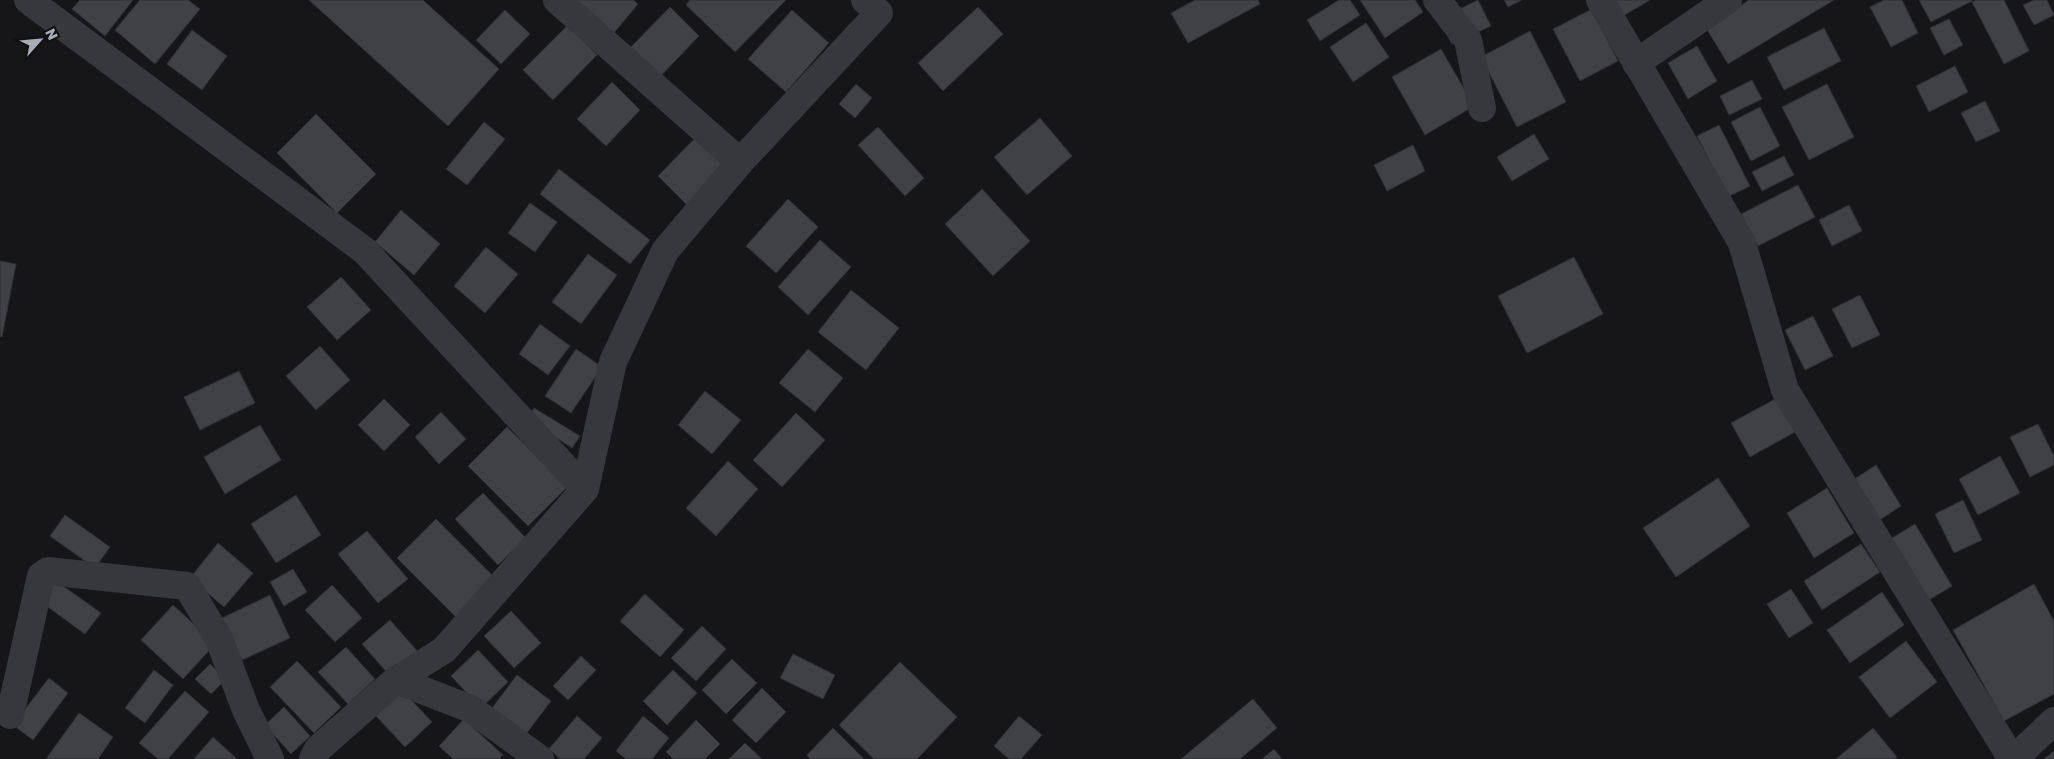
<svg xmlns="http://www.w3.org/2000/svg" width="2054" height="759" font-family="'Golos Text',sans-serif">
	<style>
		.building { fill: #404145; stroke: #303034 }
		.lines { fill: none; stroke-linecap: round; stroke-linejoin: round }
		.minor { stroke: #37383d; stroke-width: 28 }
	</style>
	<rect width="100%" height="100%" fill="#161618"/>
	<g class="building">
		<path d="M80,0h53l-28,36 -33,-27z"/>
		<path d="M140,0h48l12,9 -45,55 -40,-34z"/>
		<path d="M309,0h114l76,69 -51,57z"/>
		<path d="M571,0h62l5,4 -30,36z"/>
		<path d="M690,0h96l-51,52 -49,-47z"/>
		<path d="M1195,0h63l2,4 -72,39 -17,-30z"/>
		<path d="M1339,0h11l10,15 -40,26 -13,-21z"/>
		<path d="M1360,0h55l8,12 -38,26z"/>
		<path d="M1478,0l13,26 -39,18 -13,-25z"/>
		<path d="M1504,0h18l-14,7z"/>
		<path d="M1614,0h36l-27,16z"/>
		<path d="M1749,0h85l-106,64 -22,-36z"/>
		<path d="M1884,0h18l16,33 -27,14 -21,-40z"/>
		<path d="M1919,0h52l1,1 -41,21z"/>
		<path d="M1977,0h27l25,51 -25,13 -32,-62z"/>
		<path d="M2034,0h13l7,15 -20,10 -11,-20z"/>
		<path d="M670,7l29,29 -44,46 -30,-29z"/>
		<path d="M978,7l25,27 -60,57 -25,-28z"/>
		<path d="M1592,9l26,52 -38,20 -27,-52z"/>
		<path d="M505,10l25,24 -29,30 -25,-24z"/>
		<path d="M792,10l37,33 -43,49 -38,-33z"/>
		<path d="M1949,19l14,26 -19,10 -14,-27z"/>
		<path d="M1366,23l23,34 -36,25 -23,-35z"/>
		<path d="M568,25l29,30 -44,45 -30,-30z"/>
		<path d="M1824,28l17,33 -57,29 -17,-33z"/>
		<path d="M192,30l35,26 -25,34 -35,-26z"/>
		<path d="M1530,31l36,71 -49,25 -36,-70z"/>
		<path d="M1697,46l20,35 -29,18 -20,-36z"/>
		<path d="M1441,49l33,57 -49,29 -33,-58z"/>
		<path d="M1955,66l13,26 -39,20 -13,-26z"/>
		<path d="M1752,80l10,19 -33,16 -9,-19z"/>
		<path d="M612,82l28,28 -34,36 -29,-27z"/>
		<path d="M856,84l16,14 -17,20 -16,-14z"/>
		<path d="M1827,84l27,53 -45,23 -27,-53z"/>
		<path d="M1985,101l15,30 -24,11 -15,-29z"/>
		<path d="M1760,107l20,39 -29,15 -20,-39z"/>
		<path d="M316,114l60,60 -39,39 -60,-60z"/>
		<path d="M1040,118l32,38 -45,39 -33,-38z"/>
		<path d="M484,122l21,17 -38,46 -21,-16z"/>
		<path d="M1719,125l31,61 -22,11 -31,-61z"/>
		<path d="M878,127l46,51 -19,18 -47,-51z"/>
		<path d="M702,131l30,29 -45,45 -29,-29z"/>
		<path d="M1534,134l15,25 -37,22 -15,-24z"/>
		<path d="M1413,145l12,26 -38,20 -13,-26z"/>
		<path d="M1784,156l10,19 -32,16 -10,-19z"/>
		<path d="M559,169l91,71 -20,24 -90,-70z"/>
		<path d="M1798,185l17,32 -57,29 -17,-32z"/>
		<path d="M982,189l48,52 -37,35 -48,-52z"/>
		<path d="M788,199l30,28 -42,46 -30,-27z"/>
		<path d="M530,203l27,19 -22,30 -27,-19z"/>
		<path d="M1849,205l13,26 -30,15 -13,-26z"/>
		<path d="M401,210l39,34 -26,31 -39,-33z"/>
		<path d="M820,240l31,27 -43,48 -30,-28z"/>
		<path d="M486,247l32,27 -33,39 -31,-27z"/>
		<path d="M588,254l29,21 -36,49 -29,-22z"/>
		<path d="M1574,257l29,57 -76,39 -29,-57z"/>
		<path d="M0,261l16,3 -14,73 -2,-1z"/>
		<path d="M341,277l30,33 -34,30 -30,-33z"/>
		<path d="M851,290l48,38 -33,42 -48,-38z"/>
		<path d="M1860,295l20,40 -28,13 -20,-39z"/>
		<path d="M1813,316l20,40 -28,14 -20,-40z"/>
		<path d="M540,324l30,22 -22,29 -29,-21z"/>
		<path d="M320,346l30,34 -34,30 -30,-34z"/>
		<path d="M576,349l26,18 -31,46 -26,-17z"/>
		<path d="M808,349l35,29 -28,34 -36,-29z"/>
		<path d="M239,371l16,32 -55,27 -16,-33z"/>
		<path d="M705,391l36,29 -29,34 -34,-29z"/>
		<path d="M1777,398l18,34 -45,25 -19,-34z"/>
		<path d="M384,399l26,26 -26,26 -26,-26z"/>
		<path d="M534,408l46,28 -8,12 -45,-29z"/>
		<path d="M441,412l25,27 -27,25 -24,-27z"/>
		<path d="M796,413l29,27 -43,47 -29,-27z"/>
		<path d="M2038,424l16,32v9l-24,12 -20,-40z"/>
		<path d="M260,425l21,35 -56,34 -21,-37z"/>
		<path d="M507,427l60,60 -39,39 -60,-60z"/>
		<path d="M2000,456l20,37 -42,22 -19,-36z"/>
		<path d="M728,461l30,28 -42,47 -30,-28z"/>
		<path d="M1876,465l25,41 -29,19 -25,-41z"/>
		<path d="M1718,478l32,48 -74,51 -33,-49z"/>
		<path d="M1827,488l27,45 -40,25 -27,-45z"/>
		<path d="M483,493l43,45 -28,27 -43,-46z"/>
		<path d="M296,495l25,40 -45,28 -25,-39z"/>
		<path d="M1963,500l19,40 -28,13 -19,-39z"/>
		<path d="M65,515l45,32 -15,21 -45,-32z"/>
		<path d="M436,519l60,60 -39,39 -60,-60z"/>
		<path d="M1915,524l37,62 -28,17 -37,-62z"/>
		<path d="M367,531l41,48 -30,24 -40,-49z"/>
		<path d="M218,543l35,30 -29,34 -34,-29z"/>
		<path d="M1861,544l19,28 -58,38 -18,-29z"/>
		<path d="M293,569l14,23 -23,14 -14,-24z"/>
		<path d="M56,581l45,32 -16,21 -44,-32z"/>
		<path d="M2034,584l20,37v73l-50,27 -51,-91z"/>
		<path d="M332,585l30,33 -27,24 -30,-32z"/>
		<path d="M1791,589l22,34 -24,15 -22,-34z"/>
		<path d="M1882,592l22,33 -54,38 -23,-33z"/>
		<path d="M645,594l39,36 -24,27 -40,-36z"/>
		<path d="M270,595l20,43 -48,22 -20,-42z"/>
		<path d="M173,605l42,39 -32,35 -42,-39z"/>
		<path d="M511,611l30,32 -27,25 -30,-32z"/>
		<path d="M390,620l29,33 -28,24 -29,-33z"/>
		<path d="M702,626l24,23 -30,32 -25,-23z"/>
		<path d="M1906,641l31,41 -47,36 -31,-41z"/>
		<path d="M346,647l29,32 -27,25 -30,-32z"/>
		<path d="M478,650l30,32 -27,26 -30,-32z"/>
		<path d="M793,654l42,21 -12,24 -43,-21z"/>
		<path d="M581,656l15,14 -28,30 -15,-14z"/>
		<path d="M732,659l25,24 -31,31 -24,-24z"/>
		<path d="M297,661l44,46 -27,26 -44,-46z"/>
		<path d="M900,662l57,55 -40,42h-43l-35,-34z"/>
		<path d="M210,664l16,15 -15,15 -16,-15z"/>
		<path d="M154,670l19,15 -28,38 -20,-15z"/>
		<path d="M673,670l24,23 -30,32 -24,-24z"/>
		<path d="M517,675l34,26 -28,37 -34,-26z"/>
		<path d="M49,678l19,15 -35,47 -20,-15z"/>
		<path d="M762,688l24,24 -30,31 -24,-23z"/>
		<path d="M402,690l30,32 -27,25 -30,-32z"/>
		<path d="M185,691l24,21 -41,47h-10l-19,-16z"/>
		<path d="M1253,699l24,29 -37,31h-59z"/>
		<path d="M284,707l26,29 -19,18 -26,-29z"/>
		<path d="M79,713l34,24 -15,22h-52z"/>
		<path d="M577,716l25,22 -18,21h-24l-11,-10z"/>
		<path d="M643,716l26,22 -17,21h-26l-10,-8z"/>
		<path d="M1019,716l23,19 -21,24h-12l-15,-13z"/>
		<path d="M464,719l39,36 -4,4h-46l-14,-13z"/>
		<path d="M696,720l24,24 -15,15h-32l-7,-7z"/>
		<path d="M833,728l31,31h-54l-3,-4z"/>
		<path d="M1873,728l24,29 -3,2h-58z"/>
		<path d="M213,737l24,22h-43z"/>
		<path d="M745,743l17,16h-33z"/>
		<path d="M1274,749l8,10h-20z"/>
		<path d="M2054,751v8h-10z"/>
	</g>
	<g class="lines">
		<g class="minor">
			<path d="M28,0l337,251 220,238 -141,161 -48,30 -78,69 -5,10"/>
			<path d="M557,0l183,162"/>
			<path d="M1437,0l31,40 14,68"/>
			<path d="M1600,0l142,243 43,147 227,369"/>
			<path d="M1636,63l92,-63"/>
			<path d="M585,489l28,-127 52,-111 75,-89 139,-149 -14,-13"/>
			<path d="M396,680l75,29 69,50"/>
			<path d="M10,715l31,-139 7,-5 139,15 32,53 27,71 24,49"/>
			<path d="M2014,759l40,-38"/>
		</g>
	</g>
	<g transform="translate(40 40) rotate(63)" stroke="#111113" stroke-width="4" paint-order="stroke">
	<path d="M0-4L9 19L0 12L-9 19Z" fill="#a8adb8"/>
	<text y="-8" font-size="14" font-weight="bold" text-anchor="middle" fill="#a8adb8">N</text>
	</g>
</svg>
